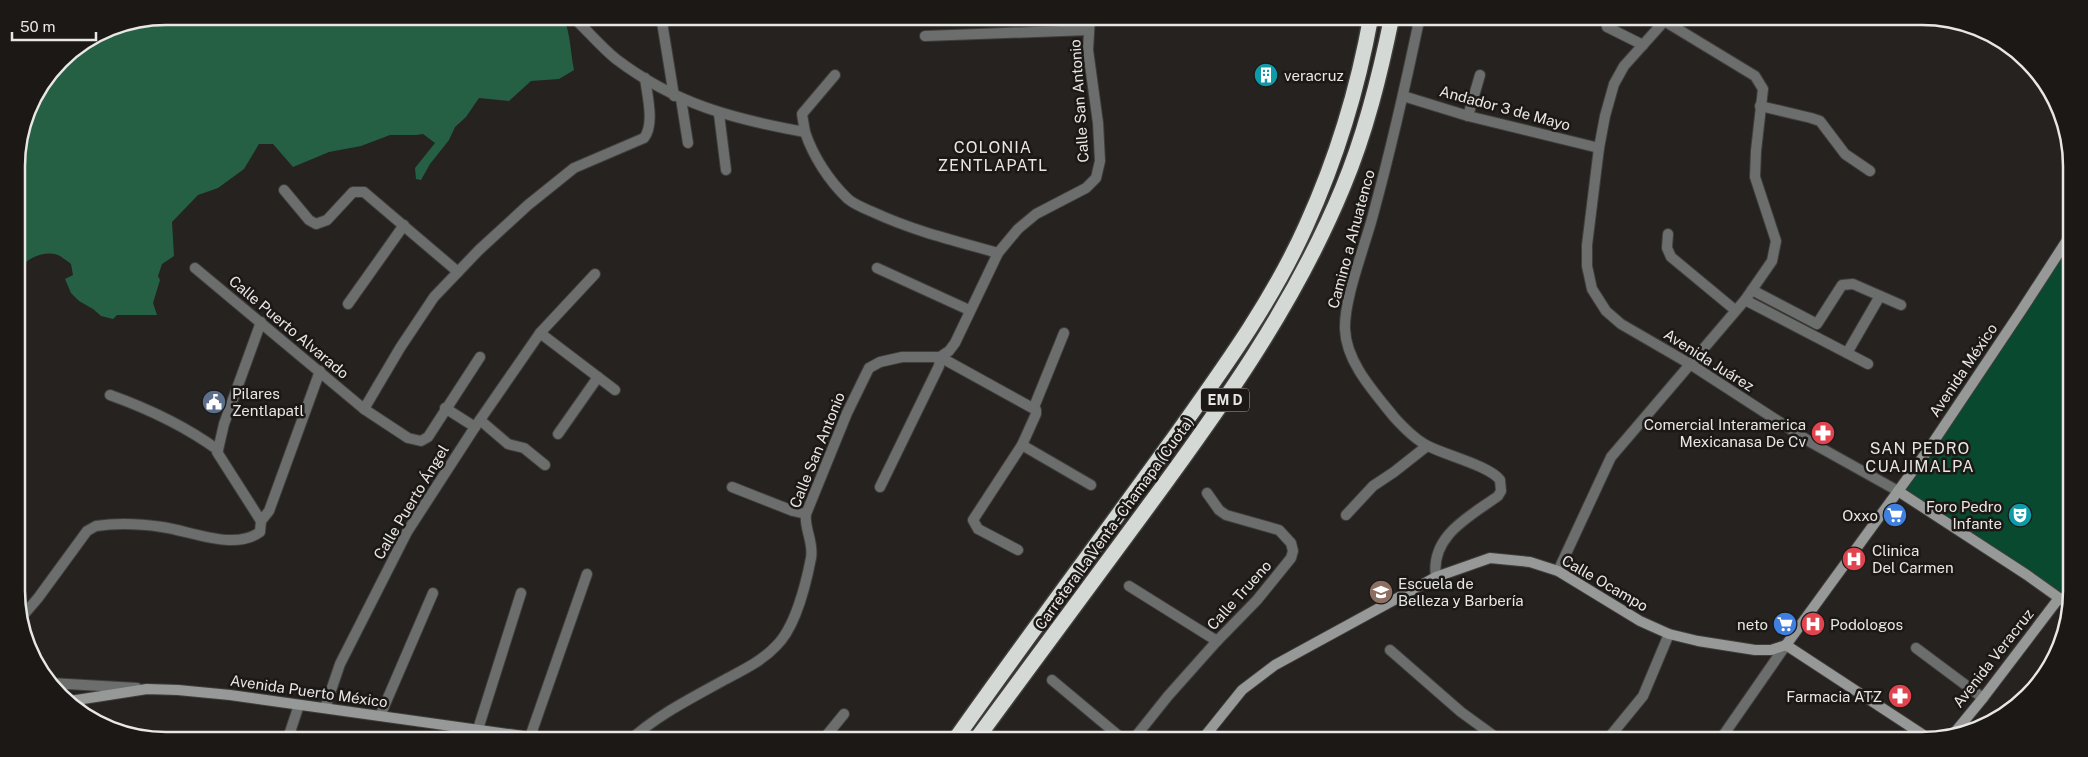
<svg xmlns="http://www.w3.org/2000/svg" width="2088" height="757" font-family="'Public Sans',sans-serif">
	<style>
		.green { fill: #09492f }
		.forest { fill: #256044 }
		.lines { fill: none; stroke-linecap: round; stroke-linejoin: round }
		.street-casing { stroke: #403e3b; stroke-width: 12 }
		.secondary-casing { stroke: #403e3b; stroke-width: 12 }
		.highway-casing { stroke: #403e3b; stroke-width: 18 }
		.street { stroke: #6c6e6d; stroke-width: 10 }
		.secondary { stroke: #969997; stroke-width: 10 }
		.highway { stroke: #d4d9d6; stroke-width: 15 }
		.labels { text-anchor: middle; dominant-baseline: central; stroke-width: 5; stroke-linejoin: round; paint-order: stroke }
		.shield { fill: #1b1816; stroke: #aba9a7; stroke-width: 1 }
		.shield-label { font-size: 14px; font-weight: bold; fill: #e9e7e5 }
		.poi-label { font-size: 15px; fill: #e9e7e5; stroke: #1b1816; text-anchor: start }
		.street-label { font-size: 15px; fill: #e9e7e5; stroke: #1b1816 }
		.neighbourhood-label { font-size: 16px; letter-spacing: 1px; fill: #e9e7e5; stroke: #1b1816 }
		.rim { fill: none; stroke: #e9e7e5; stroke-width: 2.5 }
	</style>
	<rect width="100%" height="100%" fill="#25221f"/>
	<path class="green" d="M2071,246l1,345 -2,12 -172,-112z"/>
	<path class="forest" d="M166,16h397c8,19 7,34 11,54l-15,9 -28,2 -22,20 -30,-3 -13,19 -11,10 -6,13 -19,24 -9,16 -5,-1 -1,-11 20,-25 -12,-9 -7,1h-26l-29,11 -32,6 -36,15 -20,-23h-14l-15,25 -26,19 -20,7 -26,27 2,34 -12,8 -4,12 2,4 -7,23 4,12h-40l-4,4 -12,-3 -8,-7 -14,-8 -8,-8 -6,-14 8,-4 -2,-11c-4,-3 -9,-7 -13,-9 -16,-5 -32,4 -41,16v-115l15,-56 35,-46 42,-26z"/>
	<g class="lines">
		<g class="street-casing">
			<g id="street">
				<path d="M572,16c15,14 28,30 44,43 59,45 117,60 189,73 8,24 24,49 43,67 7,6 18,10 27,14 39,18 81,28 123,40"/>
				<path d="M661,16l13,80"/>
				<path d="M1420,16c-14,67 -29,133 -47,199 -8,31 -29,83 -28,114 1,33 29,63 49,88 9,10 22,23 34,29 17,9 62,20 72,34l1,11 -3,5c-29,21 -68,40 -62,81"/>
				<path d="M1668,17l-44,49 -10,18 -9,32 -6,32 -12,97v21l5,23 14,22 15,13 69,40 122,79 86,48"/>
				<path d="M1607,27l36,18"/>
				<path d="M925,36l164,-6"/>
				<path d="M1403,96l65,20 131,32"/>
				<path d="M681,99l7,44"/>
				<path d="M1760,106l51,12 9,3 25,33 25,17"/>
				<path d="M719,114l7,56"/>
				<path d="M1468,116l12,-41"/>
				<path d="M805,132l-3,-18 33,-39"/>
				<path d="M284,190l25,30 7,4 11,-4 26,-28h11l94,80"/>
				<path d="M1668,234l-1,14 4,9 64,53"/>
				<path d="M195,268l169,141 44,29 13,3 7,-4 52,-80"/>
				<path d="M877,268l92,42"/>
				<path d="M1752,290l65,34 25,-39 11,-1 48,21"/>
				<path d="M1745,300l123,64"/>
				<path d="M348,304l56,-79"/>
				<path d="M540,333l55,-59"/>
				<path d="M1847,353l33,-57"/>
				<path d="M110,395c39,14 75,31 108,55l-1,2 44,69"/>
				<path d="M1034,407l30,-74"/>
				<path d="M445,408l30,19"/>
				<path d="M364,409l36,-61 34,-51 45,-47 49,-45 46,-37 70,-30c11,-14 3,-43 1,-60"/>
				<path d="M480,420l28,24 16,4 21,17"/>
				<path d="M558,434l40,-57"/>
				<path d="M1022,445l69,40"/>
				<path d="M218,450l6,-26 37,-102"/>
				<path d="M732,487l61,24 13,3"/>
				<path d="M880,487l59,-121 1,-9 96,53v4l-14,31 -49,75 5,9 40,21"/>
				<path d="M1346,515l27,-29 21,-14 33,-26"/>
				<path d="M1558,571l53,-114 134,-157 27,-39 4,-20 -21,-64 1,-26 7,-62 -8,-13 -89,-54"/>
				<path d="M1129,586l88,55"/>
				<path d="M19,620l19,-22 49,-67 9,-5c21,-3 45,-2 66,1 29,4 72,24 98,5l1,-11 8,-10 51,-140"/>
				<path d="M1916,648l67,50"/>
				<path d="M1390,650l71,62 40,29"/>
				<path d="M1052,680l73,61"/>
				<path d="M50,683l87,5"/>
				<path d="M325,708l15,-44 67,-132 68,-105 65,-94 75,57"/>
				<path d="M380,716l53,-123"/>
				<path d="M478,729l43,-136"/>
				<path d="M530,737l57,-163"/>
				<path d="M1607,740l36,-44 26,-62"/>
				<path d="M1720,740l66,-95"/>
				<path d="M287,741l12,-36"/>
				<path d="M629,741c28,-26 63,-43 97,-62 17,-9 36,-18 50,-33 19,-18 30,-62 35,-88 3,-16 -7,-29 -5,-44l41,-101 22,-45 11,-6 22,-5h38l9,-6 6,-8 43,-90 20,-24 18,-15 50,-26 10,-10 4,-17 -2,-38 -10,-73 2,-34"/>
				<path d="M822,741l22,-27"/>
				<path d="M1132,741l36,-45 49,-55 40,-41 34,-42 2,-7 -2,-8 -12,-13 -53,-15 -7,-5 -12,-17"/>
			</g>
		</g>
		<g class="secondary-casing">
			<g id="secondary">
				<path d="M1898,491l129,84 42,30"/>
				<path d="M1786,645l142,-195 93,-139 50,-77"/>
				<path d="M1786,645l145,95"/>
				<path d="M70,701l77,-12 31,1 52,5 300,42 13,4"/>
				<path d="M1951,737l32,-39 76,-100"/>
				<path d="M1201,741l41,-51 33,-25 161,-88 54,-19 40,4 28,9 82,50 29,13 29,7 57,9h16l15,-5"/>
			</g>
		</g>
		<g class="highway-casing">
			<g id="highway">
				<path d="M954,741c71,-101 145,-199 217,-299 49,-69 100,-138 135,-216 30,-66 52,-138 65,-210"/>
				<path d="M975,741c57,-77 113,-153 169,-229 76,-103 150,-206 199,-325 23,-55 37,-112 49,-171"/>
			</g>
		</g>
		<use href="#street" class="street"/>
		<use href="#secondary" class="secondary"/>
		<use href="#highway" class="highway"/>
	</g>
	<defs>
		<g id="building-disc" transform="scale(1.25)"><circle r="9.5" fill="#0f9aa8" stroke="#1b1816"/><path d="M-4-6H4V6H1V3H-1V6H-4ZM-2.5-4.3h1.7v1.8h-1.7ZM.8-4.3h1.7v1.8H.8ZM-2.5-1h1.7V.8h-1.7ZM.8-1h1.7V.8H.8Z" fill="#fff"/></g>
		<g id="civic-disc" transform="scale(1.25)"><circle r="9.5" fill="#5c6f8a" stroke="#1b1816"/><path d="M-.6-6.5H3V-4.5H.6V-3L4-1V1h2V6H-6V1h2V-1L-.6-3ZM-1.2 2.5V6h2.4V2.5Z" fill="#fff"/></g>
		<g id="pharmacy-disc" transform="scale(1.25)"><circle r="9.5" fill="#e0444e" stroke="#1b1816"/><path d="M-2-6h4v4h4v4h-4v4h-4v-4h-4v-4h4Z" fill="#fff"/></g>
		<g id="supermarket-disc" transform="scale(1.25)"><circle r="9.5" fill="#3f7fe0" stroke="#1b1816"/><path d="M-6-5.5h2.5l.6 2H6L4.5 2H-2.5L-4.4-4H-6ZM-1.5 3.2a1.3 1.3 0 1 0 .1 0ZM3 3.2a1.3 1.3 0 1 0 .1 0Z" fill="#fff"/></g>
		<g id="theatre-disc" transform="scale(1.25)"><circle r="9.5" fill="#0f9aa8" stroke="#1b1816"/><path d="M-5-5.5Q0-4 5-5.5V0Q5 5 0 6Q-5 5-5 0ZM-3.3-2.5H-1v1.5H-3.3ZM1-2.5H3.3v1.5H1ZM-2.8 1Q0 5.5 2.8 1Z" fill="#fff"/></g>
		<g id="hospital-disc" transform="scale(1.25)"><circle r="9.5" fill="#e0444e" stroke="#1b1816"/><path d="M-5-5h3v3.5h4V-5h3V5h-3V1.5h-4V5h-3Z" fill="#fff"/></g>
		<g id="university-disc" transform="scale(1.25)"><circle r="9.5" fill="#8d6e63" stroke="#1b1816"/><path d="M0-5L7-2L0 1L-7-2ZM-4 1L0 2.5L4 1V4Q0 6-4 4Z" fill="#fff"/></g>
	</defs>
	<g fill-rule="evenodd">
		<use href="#building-disc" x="1266" y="75"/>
		<use href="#civic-disc" x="214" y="402"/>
		<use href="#pharmacy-disc" x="1823" y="433"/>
		<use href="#supermarket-disc" x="1895" y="515"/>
		<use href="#theatre-disc" x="2020" y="515"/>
		<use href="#hospital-disc" x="1854" y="559"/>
		<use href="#university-disc" x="1381" y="592"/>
		<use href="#supermarket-disc" x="1785" y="624"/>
		<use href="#hospital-disc" x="1813" y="624"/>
		<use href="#pharmacy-disc" x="1900" y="696"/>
	</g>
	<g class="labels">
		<rect class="shield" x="1201" y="388.5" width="48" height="23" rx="4"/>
		<g class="shield-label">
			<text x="1225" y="400">EM D</text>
		</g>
		<g class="poi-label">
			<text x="1284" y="75">veracruz</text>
			<text x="232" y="393">Pilares<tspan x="232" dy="17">Zentlapatl</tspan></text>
			<text x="1806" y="424" text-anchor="end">Comercial Interamerica<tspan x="1806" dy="17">Mexicanasa De Cv</tspan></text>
			<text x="2002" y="506" text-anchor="end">Foro Pedro<tspan x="2002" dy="17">Infante</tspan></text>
			<text x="1878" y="515" text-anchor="end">Oxxo</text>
			<text x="1872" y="550">Clinica<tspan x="1872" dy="17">Del Carmen</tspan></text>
			<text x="1398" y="583">Escuela de<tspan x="1398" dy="17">Belleza y Barbería</tspan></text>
			<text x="1768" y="624" text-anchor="end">neto</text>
			<text x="1830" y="624">Podologos</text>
			<text x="1882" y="696" text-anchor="end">Farmacia ATZ</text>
		</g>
		<g class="street-label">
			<text transform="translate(1079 101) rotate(-94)">Calle San Antonio</text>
			<text transform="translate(1505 108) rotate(15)">Andador 3 de Mayo</text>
			<text transform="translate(1351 239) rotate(-75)">Camino a Ahuatenco</text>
			<text transform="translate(289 327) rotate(40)">Calle Puerto Alvarado</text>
			<text transform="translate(1709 360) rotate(32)">Avenida Juárez</text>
			<text transform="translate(1963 370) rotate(-56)">Avenida México</text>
			<text transform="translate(817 450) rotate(-68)">Calle San Antonio</text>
			<text transform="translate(411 502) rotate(-59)">Calle Puerto Ángel</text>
			<text transform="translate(1114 523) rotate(-54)">Carretera La Venta - Chamapa (Cuota)</text>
			<text transform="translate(1605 583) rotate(30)">Calle Ocampo</text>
			<text transform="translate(1239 595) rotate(-48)">Calle Trueno</text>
			<text transform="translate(1993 658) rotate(-52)">Avenida Veracruz</text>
			<text transform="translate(309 691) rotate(8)">Avenida Puerto México</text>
		</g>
		<g class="neighbourhood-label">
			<text x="993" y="147">COLONIA<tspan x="993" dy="18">ZENTLAPATL</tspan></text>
			<text x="1920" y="448">SAN PEDRO<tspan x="1920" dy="18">CUAJIMALPA</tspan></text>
		</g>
	</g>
	<path d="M0 0H2088V757H0ZM166 25H1922A141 141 0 0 1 2063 166V591A141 141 0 0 1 1922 732H166A141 141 0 0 1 25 591V166A141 141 0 0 1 166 25Z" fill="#1b1816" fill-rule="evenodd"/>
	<path class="rim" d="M166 25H1922A141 141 0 0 1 2063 166V591A141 141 0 0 1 1922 732H166A141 141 0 0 1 25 591V166A141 141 0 0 1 166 25Z"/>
	<path d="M12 32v8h84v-8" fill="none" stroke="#e9e7e5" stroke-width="2.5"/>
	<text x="20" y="32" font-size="15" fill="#e9e7e5" stroke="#1b1816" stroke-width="4" paint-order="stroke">50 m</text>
</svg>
